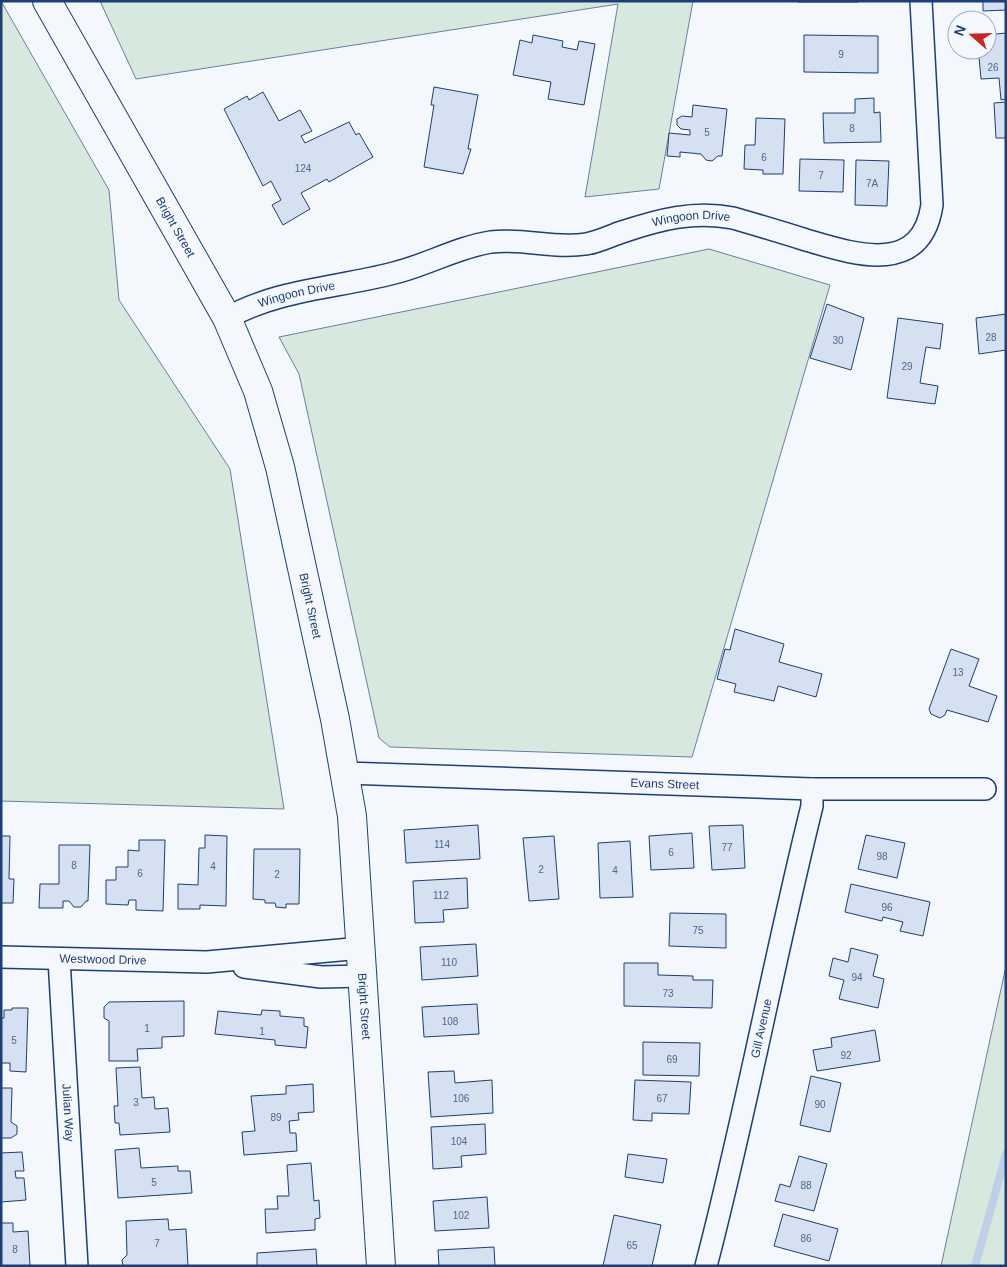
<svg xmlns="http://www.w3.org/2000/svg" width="1007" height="1267" font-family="Helvetica,sans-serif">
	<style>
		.green { fill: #d7e8df; stroke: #687fa3 }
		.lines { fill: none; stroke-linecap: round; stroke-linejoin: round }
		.stream { stroke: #bed0e5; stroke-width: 8 }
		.building { fill: #d5e0f0; stroke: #1d3f73 }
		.street-casing { stroke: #1d3f73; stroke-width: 24 }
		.secondary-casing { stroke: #1d3f73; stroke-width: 30 }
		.street { stroke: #f4f7fb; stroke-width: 21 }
		.secondary { stroke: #f4f7fb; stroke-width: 28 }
		.labels { text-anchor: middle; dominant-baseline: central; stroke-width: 4; stroke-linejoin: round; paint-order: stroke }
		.number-label { font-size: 10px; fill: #4b6792 }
		.street-label { font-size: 12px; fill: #1d3f73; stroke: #f4f7fb }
	</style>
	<rect width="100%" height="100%" fill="#f4f7fb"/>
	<g class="green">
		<path d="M1,1l108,189 10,110 111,169 54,340 -283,-8z"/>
		<path d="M100,1h593l-34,188 -74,8 33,-193 -482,75z"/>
		<path d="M709,249l121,36 -138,472 -302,-10 -11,-9 -80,-364 -20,-37z"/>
		<path d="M1006,966v300h-65z"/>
	</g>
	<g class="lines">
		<path class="stream" d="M975,1266l31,-112"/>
	</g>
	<g class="building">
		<rect x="798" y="1" width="60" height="1"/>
		<path d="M983,1h23v9l-23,1z"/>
		<path d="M1006,33v66l-5,1 -2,-22 -18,1 -2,-22h-3v-7h11v-15z"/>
		<path d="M533,35l30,6 -1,6 15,3 2,-9 16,3 -11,61 -36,-6 3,-17 -38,-7 7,-35 12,3z"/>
		<path d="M804,35l74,1v37l-74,-1z"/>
		<path d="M434,87l44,8 -10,54h3l-8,25 -39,-7 10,-62h-3z"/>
		<path d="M263,92l16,29 21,-11 12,21 -11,5 4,7 44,-21 7,13 3,-2 14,24 -44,25 -2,-3 -26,14 9,16 -27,16 -11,-20 9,-5 -10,-19 -8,5 -39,-77 23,-13 2,4z"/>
		<path d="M874,98v15l6,-1 1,30 -57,1 -1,-30h32v-14z"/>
		<path d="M1006,102v36h-10l-2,-35z"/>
		<path d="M693,105l34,4 -5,47h-4l-6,5 -6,-1 -5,-6 -21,-2v5l-13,-1 2,-23 21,2v-5l-9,-1 -4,-4v-6l5,-3 10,1z"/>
		<path d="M756,118l29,1 -2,55h-20v-4l-19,-1 1,-24h10z"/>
		<path d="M800,159l44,1 -1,32 -44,-1z"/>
		<path d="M856,160l33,1 -2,45 -32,-1z"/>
		<path d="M827,304l37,14 -13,52 -41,-12z"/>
		<path d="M1006,314v36l-27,4 -3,-36z"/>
		<path d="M898,318l45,6 -3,25 -14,-2 -6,36 18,3 -3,18 -48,-6z"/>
		<path d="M735,629l49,15 -5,18 43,12 -6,23 -38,-11 -4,15 -40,-9 2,-8 -19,-5 8,-30 5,1z"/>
		<path d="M951,649l28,10 -10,27 28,10 -9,26 -41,-12 -2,5 -5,3 -9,-4 -2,-5z"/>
		<path d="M478,825l2,34 -74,4 -2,-33z"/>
		<path d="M743,825l2,43 -33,2 -3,-44z"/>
		<path d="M692,833l2,35 -43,2 -2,-34z"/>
		<path d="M205,835l22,1 -1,70 -26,-1v4h-22v-25l20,1 1,-37h6z"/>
		<path d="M866,835l39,8 -8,35 -39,-9z"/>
		<path d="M1,836h9l-1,43h5l-1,24h-12z"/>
		<path d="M554,836l5,63 -30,2 -6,-63z"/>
		<path d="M139,840h26l-2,71 -27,-1v-10h-7l-1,5 -22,-1v-24h10v-13h12v-17l11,1z"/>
		<path d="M630,841l3,56 -33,1 -2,-55z"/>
		<path d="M59,845h31l-2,56h-2l-5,6h-7l-5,-6h-6v7h-24l1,-24h19z"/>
		<path d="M254,849h46l-1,55h-13v4l-10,-1 -1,-4h-10v-3l-12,-1z"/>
		<path d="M467,878l1,30 -25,2 1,12 -29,1 -2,-42z"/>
		<path d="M851,884l79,18 -7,34 -23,-5 3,-9 -20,-5 -1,4 -37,-9z"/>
		<path d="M670,913l56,1v34l-57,-2z"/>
		<path d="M476,944l2,32 -56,4 -2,-33z"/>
		<path d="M851,948l27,7 -5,21 11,3 -6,29 -39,-9 5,-19 -15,-4 4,-18 15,4z"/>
		<path d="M624,963h34v12l35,1v4h20l-1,28 -88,-2z"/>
		<path d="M184,1001v35l-22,1v11l-25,1 1,12h-29v-40l-5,-3v-11l5,-5z"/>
		<path d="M477,1004l2,30 -55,3 -2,-30z"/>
		<path d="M12,1008h16l-2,64 -16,-1v-8h-9v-45h3v-8h8z"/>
		<path d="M262,1010l18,1v5l24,2v8l4,1 -2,21 -31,-3v-5l-60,-6 3,-23 43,4z"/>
		<path d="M875,1030l5,31 -63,10 -4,-21 19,-3 -1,-9z"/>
		<path d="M643,1042l57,1 -1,33 -56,-1z"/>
		<path d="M140,1067l2,31 12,-1 1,12 13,-1 2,24 -50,3 -1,-12h-4l-1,-17h4l-2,-38z"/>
		<path d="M454,1071l1,12 37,-3 1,33 -62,4 -3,-45z"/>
		<path d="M811,1076l30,7 -11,49 -30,-7z"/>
		<path d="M635,1080l56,2 -2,32 -37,-1v8l-19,-1z"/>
		<path d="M313,1084l1,28 -16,1 1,7 -10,1 1,12h6l1,18 -53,4 -2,-23 13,-1 -4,-35 35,-2v-8z"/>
		<path d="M1,1088h11l-1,34 6,4v8l-6,4h-10z"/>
		<path d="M485,1124l1,30 -25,2 1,11 -29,2 -2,-42z"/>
		<path d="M139,1148l2,20 37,-2v5h12l2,22 -74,5 -3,-48z"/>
		<path d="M22,1152l2,19h-9l1,7h8l2,22 -25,2v-49z"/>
		<path d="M628,1154l39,5 -4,24 -38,-6z"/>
		<path d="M799,1156l28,8 -13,47 -39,-10 5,-17 10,3z"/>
		<path d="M311,1163l3,38 5,-1 1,18 -5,1v11l-49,3 -1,-24h13l-1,-13h12l-2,-31z"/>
		<path d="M487,1197l2,31 -54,3 -2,-30z"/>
		<path d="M783,1214l55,15 -9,32 -55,-15z"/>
		<path d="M614,1215l47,10 -9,41h-49z"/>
		<path d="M168,1219l1,11 17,-1 2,37h-65l-1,-6 5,-5 -1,-34z"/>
		<path d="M1,1223h12v9l15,-1 2,35h-29z"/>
		<path d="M494,1247l1,19h-56l-1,-16z"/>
		<path d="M316,1249l1,17h-60v-13z"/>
	</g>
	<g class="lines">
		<g class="street-casing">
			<g id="street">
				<path id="s1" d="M227,318c52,-29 110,-30 167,-45 33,-8 64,-26 97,-31 32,-4 63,7 95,2 12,-2 24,-8 36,-12 36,-12 72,-22 111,-14 24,7 48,14 73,22 48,14 115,37 126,-35l-11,-204"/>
				<path id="s2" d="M346,773l466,16h173"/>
				<path id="s3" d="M1,957l206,5 155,-14"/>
				<path id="s4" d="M59,959l18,307"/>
				<path d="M244,967l77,10 42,-1"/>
				<path id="s5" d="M706,1266c40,-153 68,-307 106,-460v-17"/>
			</g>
		</g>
		<g class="secondary-casing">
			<g id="secondary">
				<path id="s6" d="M47,1l180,317 31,73 22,76 55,252 17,97 29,450"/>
			</g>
		</g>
		<use href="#street" class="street"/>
		<use href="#secondary" class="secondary"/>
	</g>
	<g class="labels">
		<g class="number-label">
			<text x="841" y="54">9</text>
			<text x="993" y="67">26</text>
			<text x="852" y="128">8</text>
			<text x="707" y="132">5</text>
			<text x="764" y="157">6</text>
			<text x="303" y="168">124</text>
			<text x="821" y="175">7</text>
			<text x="872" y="183">7A</text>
			<text x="991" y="337">28</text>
			<text x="838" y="340">30</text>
			<text x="907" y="366">29</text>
			<text x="958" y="672">13</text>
			<text x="442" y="844">114</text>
			<text x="727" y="847">77</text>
			<text x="671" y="852">6</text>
			<text x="882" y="856">98</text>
			<text x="74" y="865">8</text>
			<text x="213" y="866">4</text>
			<text x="541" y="869">2</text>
			<text x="615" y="870">4</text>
			<text x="140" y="873">6</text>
			<text x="277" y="874">2</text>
			<text x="441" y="895">112</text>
			<text x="887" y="907">96</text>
			<text x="698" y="930">75</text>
			<text x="449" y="962">110</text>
			<text x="857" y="977">94</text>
			<text x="668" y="993">73</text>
			<text x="450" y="1021">108</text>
			<text x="147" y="1028">1</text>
			<text x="262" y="1031">1</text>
			<text x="14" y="1040">5</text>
			<text x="846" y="1055">92</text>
			<text x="672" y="1059">69</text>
			<text x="461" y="1098">106</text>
			<text x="662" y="1098">67</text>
			<text x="136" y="1102">3</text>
			<text x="820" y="1104">90</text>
			<text x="276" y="1117">89</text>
			<text x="459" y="1141">104</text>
			<text x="154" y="1182">5</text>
			<text x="806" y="1185">88</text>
			<text x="461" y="1215">102</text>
			<text x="806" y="1238">86</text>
			<text x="157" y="1243">7</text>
			<text x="632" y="1245">65</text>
			<text x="15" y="1249">8</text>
		</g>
		<g class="street-label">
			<text stroke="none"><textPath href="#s1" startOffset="480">Wingoon Drive</textPath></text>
			<text stroke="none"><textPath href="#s6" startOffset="260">Bright Street</textPath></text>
			<text stroke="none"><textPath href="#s1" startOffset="74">Wingoon Drive</textPath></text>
			<text stroke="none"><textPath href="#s6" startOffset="665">Bright Street</textPath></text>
			<text stroke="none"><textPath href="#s2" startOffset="319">Evans Street</textPath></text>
			<text stroke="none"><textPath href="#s3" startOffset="102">Westwood Drive</textPath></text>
			<text stroke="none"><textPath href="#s6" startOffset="1070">Bright Street</textPath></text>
			<text stroke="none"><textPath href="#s5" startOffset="244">Gill Avenue</textPath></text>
			<text stroke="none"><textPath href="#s4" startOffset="154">Julian Way</textPath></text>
		</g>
	</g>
	<rect width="1007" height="1267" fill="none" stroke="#1d3f73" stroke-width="5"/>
	<g transform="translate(972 35) rotate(290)"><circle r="24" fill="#f4f7fb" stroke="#9eadc5"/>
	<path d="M0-4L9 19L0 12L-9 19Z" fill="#c62828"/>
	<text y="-8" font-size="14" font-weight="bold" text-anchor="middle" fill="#1d3f73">N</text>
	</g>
</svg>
